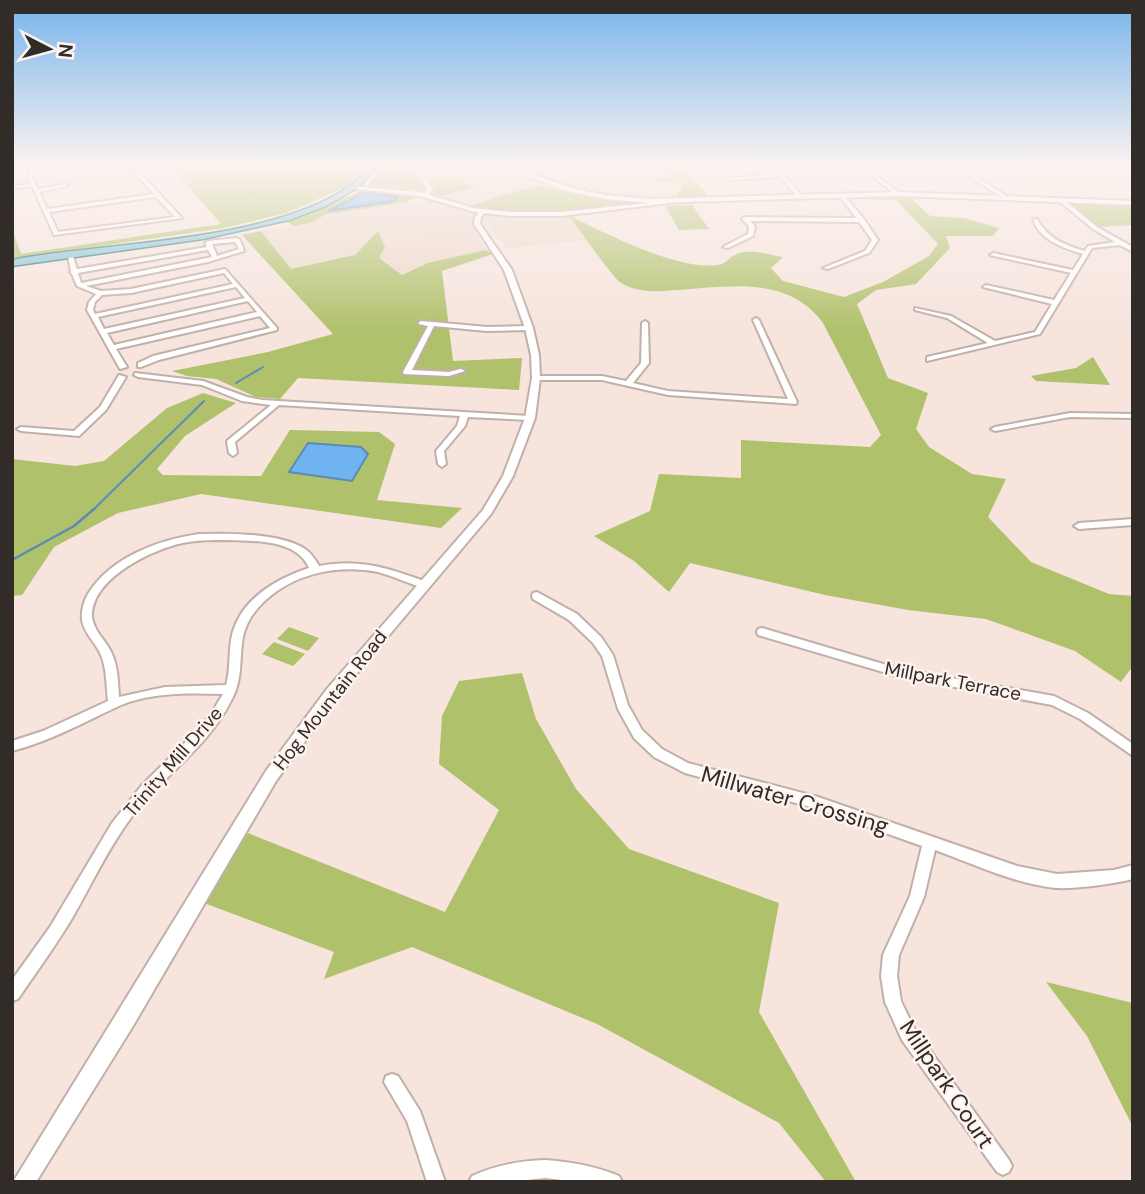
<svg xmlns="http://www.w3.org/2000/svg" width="1145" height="1194" font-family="'DM Sans',sans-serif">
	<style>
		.commercial { fill: #ecdbca }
		.built { fill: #efd7cc }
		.green { fill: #b0c16b; fill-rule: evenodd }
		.water { fill: #6fb3f1; stroke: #5d8ab5; stroke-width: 2 }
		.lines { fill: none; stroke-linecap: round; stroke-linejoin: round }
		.stream-far1 { stroke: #5d8ab5; stroke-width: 2 }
		.stream { stroke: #5d8ab5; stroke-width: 2.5 }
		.minor-casing { stroke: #c1b0a9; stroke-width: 4 }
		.tertiary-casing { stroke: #c1b0a9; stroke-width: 4 }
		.secondary-casing { stroke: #c1b0a9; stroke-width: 4 }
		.primary-casing { stroke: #337785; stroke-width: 3 }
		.minor { fill: #fff; fill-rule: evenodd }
		.tertiary { fill: #fff; fill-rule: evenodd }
		.secondary { fill: #fff; fill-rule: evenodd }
		.primary { fill: #85c6d4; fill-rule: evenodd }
		.labels { text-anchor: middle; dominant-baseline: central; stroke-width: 5; stroke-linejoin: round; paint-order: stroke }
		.street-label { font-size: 19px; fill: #322c29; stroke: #fef3ee }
		.near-street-label { font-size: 23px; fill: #322c29; stroke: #fef3ee }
	</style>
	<rect width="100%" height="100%" fill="#f6e4dd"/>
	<g class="commercial">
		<path d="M418,164h66l53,21 -69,21 100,9 20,25 -81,8 -19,-22 -103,21 -8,-15 -22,23 -64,14 -30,-38 53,-9 10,-7 81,-14 4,4 64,-18 -18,-8v-3l-26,3z"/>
		<path d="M559,164h106l9,13 -18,1 28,5 -8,17 -29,-1 -42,-3 -44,-11 -32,-13z"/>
	</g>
	<path class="built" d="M472,227l14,23 -58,13 -26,12 -23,-17 6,-11z"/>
	<g class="green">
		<path d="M139,164h229l-22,23 -59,26 -63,15 -212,31v-31l9,26 200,-30 -46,-53c-13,-6 -27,-1 -41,-5z"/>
		<path d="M387,164h11l-1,4 16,2 12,20 -57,-5z"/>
		<path d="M665,164h17l25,31 79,-1 -110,6 7,-17 -28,-2 1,-3 17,-1z"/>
		<path d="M456,176v3l18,8 -35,10 -4,-3 -1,-9 -5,-6z"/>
		<path d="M537,185l60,14 55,4c-62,7 -125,15 -186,4z"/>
		<path d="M364,190l53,7 -11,5 -82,13 -10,7 -20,4 -8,-5zM365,192l29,9 -66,10z"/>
		<path d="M859,197h51l20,19 34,2 35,10 -6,8h-47l4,12 -34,36 -40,6 -19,14 31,74 40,15 -12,36 13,18 43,27 34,5 -18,38 43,45 78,32 24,2v70l-12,16 -46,-31 -89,-32 -78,-9 -83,-15 -135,-32 -21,29 -35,-31 -40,-25 56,-25 9,-37 82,4v-38l129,7 11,-12 -58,-112c-34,-47 -93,-37 -144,-33 -20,1 -39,4 -58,-7 -9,-6 -43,-56 -53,-68 36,17 114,59 154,49 4,-1 8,-7 13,-9 14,-8 33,0 48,2l-12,11 12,13 61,16 39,-15 46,-26 9,-12 -42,-44 -39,-1z"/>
		<path d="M1078,202l55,4v19l-34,2 -26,-20 -1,-3z"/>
		<path d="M692,205l17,24 -30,1 -14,-24z"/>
		<path d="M261,231l30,38 64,-14 23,-24 7,16 -6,11 23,17 26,-12 58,-13 7,4 -51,17 11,90 69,-3 -3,32 -221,-12 -18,21 -24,-2 -40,-18 -29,-3 -15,-5 96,-19 65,-18 -91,-99z"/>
		<path d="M1093,357l17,28 -74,-4 -5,-5 45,-8z"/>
		<path d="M203,393l33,10 -51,33 -28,33 6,6 98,1 29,-46 89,2 16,12 -18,56 85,8 -21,20 -240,-34 -83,19 -64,34 -32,48 -10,1v-137l63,7 29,-5 63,-53zM308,443l53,4 -39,31z"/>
		<path d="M289,627l30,11 -11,13 -31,-12z"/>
		<path d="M274,642l31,12 -12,12 -31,-12z"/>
		<path d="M522,673l14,46 40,70 53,60 150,54 -20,109 97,170h-30l-47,-59 -182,-99 -185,-77 -88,32 10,-27 -130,-49 44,-70 197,79 54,-102 -60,-46 3,-48 17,-35z"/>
		<path d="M1046,982l87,21v124l-46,-91z"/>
	</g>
	<g class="water">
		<path d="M365,192l33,5 -4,4 -66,10z"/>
		<path d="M308,443l53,4 7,7 -16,27 -63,-9z"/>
	</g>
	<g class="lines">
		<g class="stream-far1">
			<path d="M236,383l27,-16"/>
			<path d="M92,511l112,-110"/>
		</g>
		<path class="stream" d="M12,560l62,-34 20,-17"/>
		<g class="minor-casing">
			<g id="minor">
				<path d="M42,164h5l-13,7 -2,6 6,12 27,-5 3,2 -29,6 8,17 107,-15 -18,-19 -37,-11h6l35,9 42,45 -128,17 -22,-49 -20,3v-3l19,-2 -3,-7 2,-7zM156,197l19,20 -117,15 -9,-20z"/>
				<path d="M407,164l11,4 15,20 -5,9 -5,-1 4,-8 -13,-18 -7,-4z"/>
				<path d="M771,164h4l27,32v2h-4l-17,-21 -55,3 -2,-1 54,-5z"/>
				<path d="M857,164h4l39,29v2h-4z"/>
				<path d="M951,164h5l52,33 -5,1z"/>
				<path d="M1069,164h4l-9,10 5,4 -2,1 -8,-5z"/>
				<path d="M842,193l22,26 14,21 -9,13 -41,16 -5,-1 42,-17 7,-11 -13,-18 -109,-1 5,5 -2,10 -25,12 -5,-1 25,-13 1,-8 -7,-7 3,-2 111,1 -17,-23z"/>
				<path d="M1059,199h4l34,28 36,20v5l-13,-7 -28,3 -52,86 -113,27v-4l61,-14 -41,-25 -32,-8v-2l36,8 44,25 40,-9 17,-28 -69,-17 3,-2 68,15 17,-27 -81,-18 3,-2 80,17 10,-16c-20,-6 -44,-14 -50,-35h4c11,19 27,26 48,32l3,-5 27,-4 -22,-13 -34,-28z"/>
				<path d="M237,238l3,2 4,11 -36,11 -122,24 15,5 30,-2 94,-20 52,59v2l-118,30 -18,7h-3v-4l15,-7 117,-28 -10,-12 -144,33 11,18 -7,2 -33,-59 2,-8 7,-8 -19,-8 -5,-12 -2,-2 1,-1 -4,-19 5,1 5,16 130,-22 -2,-4 3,-2zM235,242l4,7 -22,7 -5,-12zM208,250l4,7 -5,1 -126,25 -3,-10zM224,273l9,11 -138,30 -2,-4 2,-8 7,-7 29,-2zM236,287l9,11 -141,31 -6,-12zM248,301l9,11 -143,33 -7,-12z"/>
				<path d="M756,318l3,2 38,82 -1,2 -128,-9 -66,-15h-66l-4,-2 4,-2h66l24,5 15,-18 1,-40 3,-2 3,2 1,40 -16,20 35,8 120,8 -35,-79z"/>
				<path d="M421,321l66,6 42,-1 3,2 -3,2 -42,1 -53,-5 -22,44 37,2 12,-3 4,2 -16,5 -45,-2 -1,-2 25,-46 -9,-2v-2z"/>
				<path d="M135,373l68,8 44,16 15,3 268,16 4,2 -4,2 -62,-3 -3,9 -21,25 2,13 -4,3 -4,-3 -2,-13 21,-25 3,-10 -181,-11 -44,37 2,11 -4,3 -4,-3 -2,-11 1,-2 43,-35 -29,-4 -40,-16 -64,-8 -4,-2z"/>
				<path d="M119,375l7,2 -20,33 -27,26 -58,-5 -4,-2 4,-2 53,4 26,-24z"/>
				<path d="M1070,413l63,1v4l-63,-1 -75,14 -4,-2 4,-2z"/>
				<path d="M1133,519v6l-54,4 -5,-3 5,-3z"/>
				<path d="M199,534c29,-1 82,-1 106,15 6,4 10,10 14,17 41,-8 69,2 108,16l1,2 -5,4c-15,-5 -30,-12 -45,-16 -33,-7 -73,-1 -101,19 -16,11 -30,27 -34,46 -4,22 0,41 -11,62 -23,48 -71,78 -102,120 -22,30 -38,64 -56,96 -17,29 -37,56 -56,84l-6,2v-21l38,-53 62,-104 30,-38 57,-56 13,-17 11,-18c-33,-1 -71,-2 -102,11 -35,16 -70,36 -109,46v-10l31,-10 65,-30c-2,-16 -1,-34 -8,-48 -5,-11 -16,-20 -18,-33 -1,-9 2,-19 6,-26 23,-37 70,-54 111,-60zM227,540c27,1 70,-1 82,28 -33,11 -68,31 -77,67 -4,17 -1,34 -6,50l-61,2 -46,10c-1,-15 -1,-30 -7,-43 -5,-13 -19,-23 -20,-38 0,-37 56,-64 86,-72 16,-4 32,-4 49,-4z"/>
				<path d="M537,592l40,22 24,23 12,18 15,50 14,25 20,19 26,14 130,34 199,69 40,8 57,-4 19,-5v14c-21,5 -56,10 -77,9 -41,-4 -82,-24 -121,-38l-11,47 -25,58 -2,21 4,25 13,27 95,132 3,6 -3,6 -6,3 -6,-3 -95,-132 -17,-38 -4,-26 2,-21 27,-59 12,-50 -104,-37 -133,-36 -31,-16 -20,-19 -16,-29 -16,-53 -9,-13 -24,-23 -36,-21 -1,-3 1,-3z"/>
				<path d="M762,628l138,41 154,27 34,17 45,31v12l-53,-37 -28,-14 -152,-28 -142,-42 -1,-3 1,-3z"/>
				<path d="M392,1074l6,2 22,35 25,71h-18l-20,-61 -23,-39 2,-6z"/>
				<path d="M545,1160c26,2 50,6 74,16l3,6h-42l-35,-4 -37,4h-39l3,-6c24,-11 47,-15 73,-16z"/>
			</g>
		</g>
		<g class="tertiary-casing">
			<path id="tertiary" d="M352,186l68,6 53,16 37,4h51l114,-12 3,2 -117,14h-51l-25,-3 -4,4 -1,7 32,46 21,58 6,27 1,23 -5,40 -22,58 -22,38 -154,183 -61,84 -143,245 -97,156h-23l253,-411 61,-82 156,-179 20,-34 22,-58 7,-40 -1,-23 -6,-27 -21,-58 -30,-46 1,-7 4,-4 -60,-17 -65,-7z"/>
		</g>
		<g class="secondary-casing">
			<path id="secondary" d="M493,164h8l71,24 33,7 46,4 247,-7 235,9v4l-235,-9 -247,7 -46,-4 -35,-7z"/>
		</g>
		<g class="primary-casing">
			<path id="primary" d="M372,164h8l-23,24 -31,18 -37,14 -86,19 -191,27v-6l10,-2c95,-16 249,-17 328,-72 8,-6 15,-15 22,-22z"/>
		</g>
		<use href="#minor" class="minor"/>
		<use href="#tertiary" class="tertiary"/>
		<use href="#secondary" class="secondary"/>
		<use href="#primary" class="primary"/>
	</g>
	<linearGradient id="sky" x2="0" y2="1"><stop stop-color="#77b4ec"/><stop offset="0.5" stop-color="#fbf3f0"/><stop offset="1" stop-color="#fbf3f0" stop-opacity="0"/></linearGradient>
	<rect width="1145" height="331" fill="url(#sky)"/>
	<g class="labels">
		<g class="street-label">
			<text transform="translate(953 681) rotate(11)">Millpark Terrace</text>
			<text transform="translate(330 700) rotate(-52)">Hog Mountain Road</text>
			<text transform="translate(173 762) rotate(-49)">Trinity Mill Drive</text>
		</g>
		<g class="near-street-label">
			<text transform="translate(795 800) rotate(16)">Millwater Crossing</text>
			<text transform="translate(947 1084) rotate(56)">Millpark Court</text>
		</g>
	</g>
	<rect width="1145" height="1194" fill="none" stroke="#322c29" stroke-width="28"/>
	<g transform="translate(49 49) rotate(96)" stroke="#fef3ee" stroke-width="5" paint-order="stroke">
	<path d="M0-5L12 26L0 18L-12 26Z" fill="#322c29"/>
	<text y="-10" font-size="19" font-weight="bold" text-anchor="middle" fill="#322c29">N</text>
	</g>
</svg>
